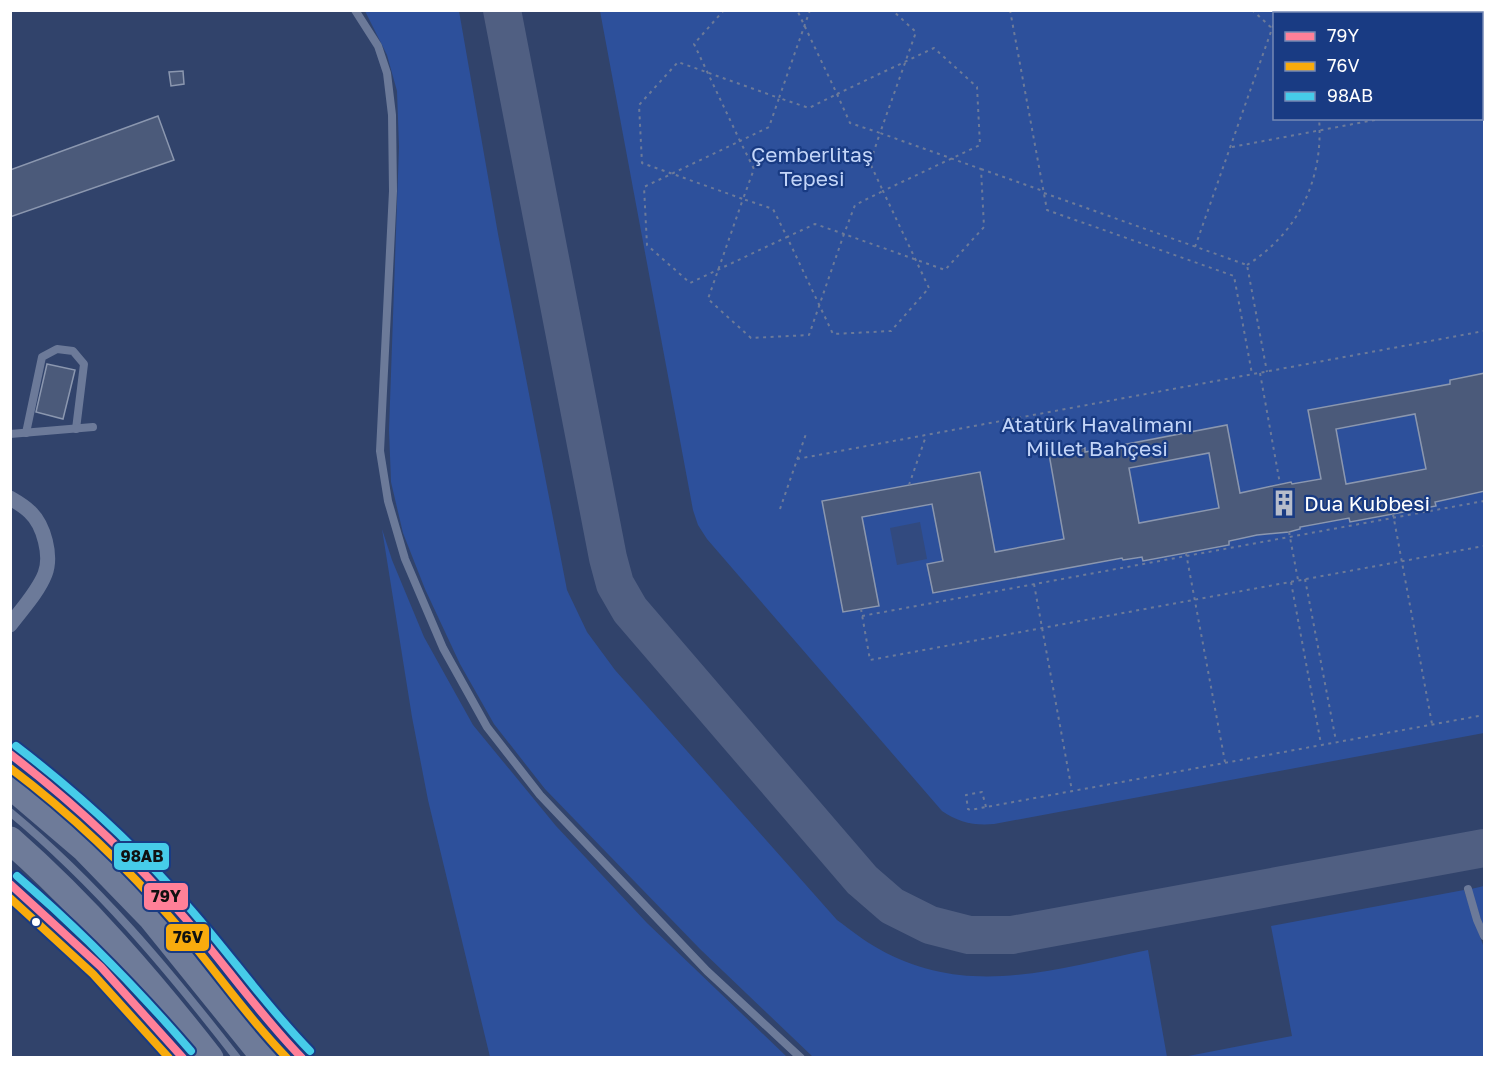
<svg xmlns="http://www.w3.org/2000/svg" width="1495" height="1068" font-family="'Golos Text',sans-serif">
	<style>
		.green { fill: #2d509b; fill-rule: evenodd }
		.water { fill: #324a7f }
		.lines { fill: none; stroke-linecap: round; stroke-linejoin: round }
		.taxiway { stroke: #505f82; stroke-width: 38 }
		.building { fill: #4b5a7a; stroke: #8b97af; stroke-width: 1.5; fill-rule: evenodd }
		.path { stroke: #6c7a99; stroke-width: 2; stroke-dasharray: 3 4.5; stroke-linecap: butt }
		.lane { stroke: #6c7a99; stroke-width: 8 }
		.street { stroke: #6c7a99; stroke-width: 15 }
		.primary { stroke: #76839e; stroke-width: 22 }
		.highway { stroke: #6e7b99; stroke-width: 27 }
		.bus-1-casing { stroke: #193b83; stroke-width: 12 }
		.bus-2-casing { stroke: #193b83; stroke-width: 12 }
		.bus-3-casing { stroke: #193b83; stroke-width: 12 }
		.bus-1 { stroke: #ff8098; stroke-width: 8 }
		.bus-2 { stroke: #f8ab0d; stroke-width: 8 }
		.bus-3 { stroke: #46cce9; stroke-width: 8 }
		.bus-dot { fill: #fff; stroke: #193b83; stroke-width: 2 }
		.labels { text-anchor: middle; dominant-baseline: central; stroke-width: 4.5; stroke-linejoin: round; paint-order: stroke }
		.park-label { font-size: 21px; fill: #c3d5f8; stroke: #193b83 }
		.poi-label { font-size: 21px; fill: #fff; stroke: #193b83; text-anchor: start }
		.line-badge { stroke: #193b83; stroke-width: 2 }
		.pale-badge-label { font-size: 16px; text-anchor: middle; font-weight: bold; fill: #111 }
	</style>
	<rect width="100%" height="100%" fill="#31436b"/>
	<g class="green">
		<path d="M365,11h94l39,223 69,356 20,42 28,38 222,250c14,10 27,21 42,29 88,50 177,20 269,1l19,107h-354l-113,-108 -155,-160 -51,-65 -34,-60 -35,-75 -22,-56 -12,-51 -2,-52 10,-283 -2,-56 -10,-36z"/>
		<path d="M600,11h884v722l-490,91c-20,2 -36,-2 -52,-13l-235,-272 -9,-14 -5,-15zM1274,14h208v104h-208z"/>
		<path d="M382,529l10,31 32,77 49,88 83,101 91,97 140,134h-297l-62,-257 -16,-83z"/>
		<path d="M1484,886v43l-13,-40z"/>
		<path d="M1464,890l20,58v109l-306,1 114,-22 -21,-110z"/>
	</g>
	<path class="water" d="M920,522l7,37 -30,6 -7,-37z"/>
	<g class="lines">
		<path class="taxiway" d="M502,10l106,548 7,26 15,26 232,270 30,26 38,19 39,10h43l472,-87"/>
	</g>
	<g class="building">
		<path d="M183,71l1,13 -13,2 -2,-14z"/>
		<path d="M158,116l16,44 -164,57v-47z"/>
		<path d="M47,364l28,6 -12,49 -27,-7z"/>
		<path d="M1485,373v118l-50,11 1,4 -86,16 -1,-4 -49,9v2l-11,3 -32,3 -28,6v4l-86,16 -1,-4 -19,3 -1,-2 -189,35 -6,-29 16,-3 -11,-57 -70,13 17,89 -36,6 -21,-111 158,-29 15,80 69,-13 -15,-85 36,-6v4l142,-27 13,68 51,-11 1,2 29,-5 -13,-69 142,-26v-4zM1415,414l11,55 -80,15 -10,-55zM1209,453l10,55 -80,15 -10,-55z"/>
	</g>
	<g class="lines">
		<g class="path">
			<path d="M724,10l-30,34 46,97 -96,46 3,58 43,38 97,-46 46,97 58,-3 38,-43 -46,-97 97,-46 -3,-58 -43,-39 -97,46 -40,-84"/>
			<path d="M810,10l-31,88 -101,-36 -39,43 3,58 101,36 -35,100 43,39 58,-3 35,-101 101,36 39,-43 -3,-58 -101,-36 36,-101 -24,-22"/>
			<path d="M1010,10l37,200 187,66 18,98"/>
			<path d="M1252,10l22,20"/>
			<path d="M1483,10l1,11"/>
			<path d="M1278,14l1,-4"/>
			<path d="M837,94l13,29 30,10 -10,30 13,28 -28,14 -11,29 -29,-10 -28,13 -14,-28 -30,-10 11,-30 -14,-28 29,-14 10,-29 30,10z"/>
			<path d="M1482,101l2,-1"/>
			<path d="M1232,147l153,-29"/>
			<path d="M981,169l62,22"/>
			<path d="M1044,193l203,72 20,107"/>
			<path d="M1195,247l79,-224"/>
			<path d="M1247,265c51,-32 77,-86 72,-147"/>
			<path d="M1260,373l20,111"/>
			<path d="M797,459l687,-128"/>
			<path d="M909,485l17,-49"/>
			<path d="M780,509l27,-78"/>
			<path d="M1393,514l39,210"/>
			<path d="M1289,532l9,48"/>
			<path d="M1186,553l39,209"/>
			<path d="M1305,579l31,162"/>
			<path d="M1291,582l30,162"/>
			<path d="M1034,584l38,207"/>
			<path d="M861,609l9,51 614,-114"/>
			<path d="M862,616l622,-115"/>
			<path d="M986,807l-4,-15 -16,3 2,14 2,1 514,-95"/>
		</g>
		<g class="lane">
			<path d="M355,10l23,36 9,27 5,42 1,76 -13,260 8,50 17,58 38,89 44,79 53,68 167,176 94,87"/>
			<path d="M26,433l16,-76 15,-8 16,2 11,13 -8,65"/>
			<path d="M10,434l83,-7"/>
			<path d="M10,812c87,72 158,157 227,246"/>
			<path d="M1468,889l9,31 7,16"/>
		</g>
		<path class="street" d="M10,498c7,4 14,8 20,14 14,13 22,44 15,62 -7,18 -23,35 -35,51"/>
		<g class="primary">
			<path d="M10,754c59,44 112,95 162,149 40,44 76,92 113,138l12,11"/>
			<path d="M10,884c64,53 120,110 173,174"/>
		</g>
		<g class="highway">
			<path d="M10,785l75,64 66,68 114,141"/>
			<path d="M10,840c75,66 139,140 200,218"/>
			<path d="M285,1041l10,17"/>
		</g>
		<g class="bus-1-casing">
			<g id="bus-1">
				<path d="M10,754c64,49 122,103 174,163 40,46 75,97 118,141"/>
				<path d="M10,884l91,83 82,91"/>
			</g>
		</g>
		<g class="bus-2-casing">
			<g id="bus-2">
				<path d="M10,768c61,46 116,98 166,156 38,44 70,92 111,134"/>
				<path d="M10,898l83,76 76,84"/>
			</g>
		</g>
		<g class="bus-3-casing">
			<g id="bus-3">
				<path d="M16,746c64,49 124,104 176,165 40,46 75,96 118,140"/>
				<path d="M17,876c63,54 120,112 174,175"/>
			</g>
		</g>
		<use href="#bus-1" class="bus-1"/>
		<use href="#bus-2" class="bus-2"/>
		<use href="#bus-3" class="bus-3"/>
	</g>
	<defs>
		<g id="building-bare" transform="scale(2.07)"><path d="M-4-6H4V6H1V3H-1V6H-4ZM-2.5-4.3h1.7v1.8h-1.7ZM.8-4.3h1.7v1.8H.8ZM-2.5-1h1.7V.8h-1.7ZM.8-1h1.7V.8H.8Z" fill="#b7bdcb" stroke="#193b83" stroke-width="2.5" paint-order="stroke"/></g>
	</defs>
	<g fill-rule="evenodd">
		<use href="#building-bare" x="1284" y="503"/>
	</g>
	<circle class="bus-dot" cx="36" cy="922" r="5"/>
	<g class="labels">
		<g class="park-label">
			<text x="812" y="154">Çemberlitaş<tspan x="812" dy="24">Tepesi</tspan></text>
			<text x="1097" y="424">Atatürk Havalimanı<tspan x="1097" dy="24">Millet Bahçesi</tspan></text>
		</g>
		<g class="poi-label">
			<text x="1304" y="503">Dua Kubbesi</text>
		</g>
	</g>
	<g class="line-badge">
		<rect x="113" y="842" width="57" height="29" rx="6" fill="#46cce9"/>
		<rect x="143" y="882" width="46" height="29" rx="6" fill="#ff8098"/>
		<rect x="165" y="923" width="45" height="29" rx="6" fill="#f8ab0d"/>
	</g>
	<g class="pale-badge-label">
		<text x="142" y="862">98AB</text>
		<text x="166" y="902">79Y</text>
		<text x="188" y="943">76V</text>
	</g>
	<rect width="1495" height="1068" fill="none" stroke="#ffffff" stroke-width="24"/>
	<rect x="1273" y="12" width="210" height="108" fill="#193b83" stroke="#7589b5" stroke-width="1.5"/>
	<rect x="1285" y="32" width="30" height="9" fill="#ff8098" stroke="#7589b5" stroke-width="1.5"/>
	<text x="1327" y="42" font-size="18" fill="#ffffff">79Y</text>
	<rect x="1285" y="62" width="30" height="9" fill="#f8ab0d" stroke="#7589b5" stroke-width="1.5"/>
	<text x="1327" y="72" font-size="18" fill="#ffffff">76V</text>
	<rect x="1285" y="92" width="30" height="9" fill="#46cce9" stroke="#7589b5" stroke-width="1.5"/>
	<text x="1327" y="102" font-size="18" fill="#ffffff">98AB</text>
</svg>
